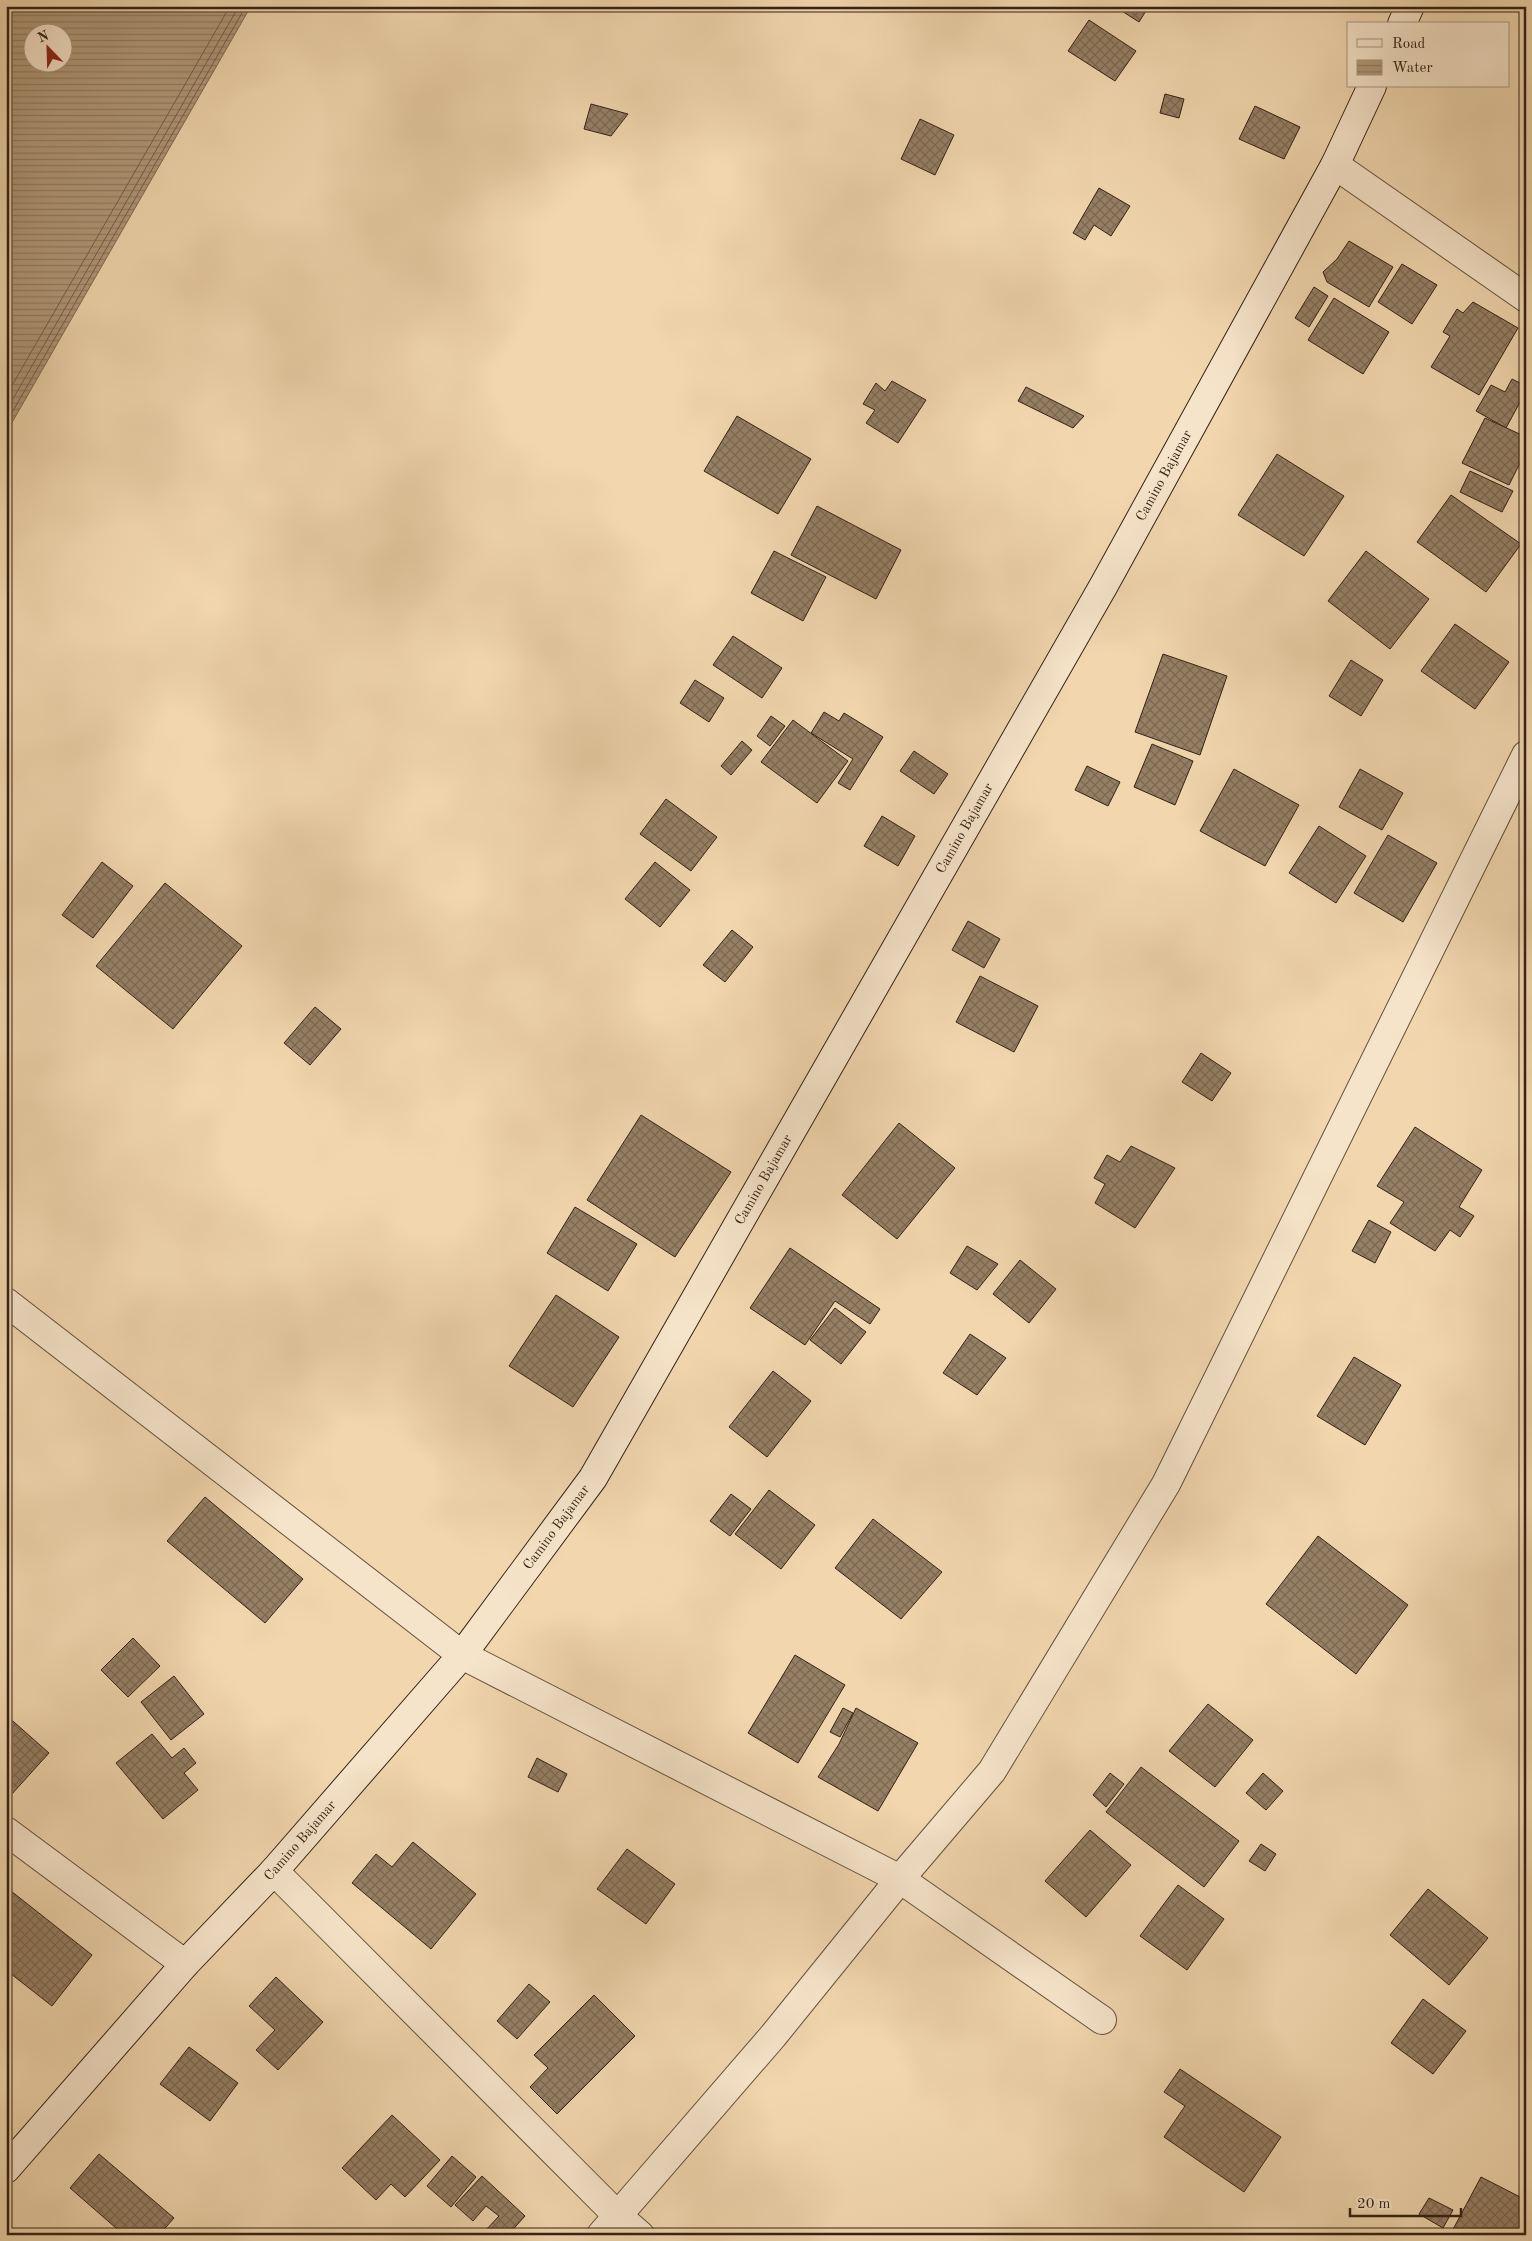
<svg xmlns="http://www.w3.org/2000/svg" width="1532" height="2241" font-family="'Old Standard TT',serif">
	<style>
		.water { fill: url(#water-rules); stroke: #7f6952; fill-rule: evenodd }
		.lines { fill: none; stroke-linecap: round; stroke-linejoin: round }
		.shore { stroke: #725e48; stroke-width: 1 }
		.building { fill: url(#building-cross-hatch); stroke: #342215 }
		.street-casing { stroke: #634f3b; stroke-width: 30 }
		.secondary-casing { stroke: #342215; stroke-width: 30 }
		.street { stroke: #f6e4ca; stroke-width: 28 }
		.secondary { stroke: #f6e4ca; stroke-width: 28 }
		.labels { text-anchor: middle; dominant-baseline: central; stroke-width: 4; stroke-linejoin: round; paint-order: stroke }
		.street-label { font-size: 14px; fill: #342215; stroke: #f6e4ca }
	</style>
	<defs>
		<pattern id="water-rules" width="6" height="5" patternUnits="userSpaceOnUse" patternTransform="scale(1.25)"><rect width="6" height="5" fill="#b1997a"/><path d="M0 2.5h6" fill="none" stroke="#917c63"/></pattern>
		<pattern id="building-cross-hatch" width="8" height="8" patternUnits="userSpaceOnUse" patternTransform="scale(1.25)"><rect width="8" height="8" fill="#968065"/><path d="M0 0l8 8M0 8l8-8" fill="none" stroke="#7b6852"/></pattern>
	</defs>
	<rect width="100%" height="100%" fill="#f1d6ae"/>
	<filter id="stains"><feTurbulence type="fractalNoise" baseFrequency=".004" numOctaves="4"/><feColorMatrix values="0 0 0 0 .2 0 0 0 0 .09 0 0 0 0 .02 0 0 0 .5 -.17"/></filter>
	<radialGradient id="worn" r=".72"><stop offset=".6" stop-color="#630" stop-opacity="0"/><stop offset="1" stop-color="#630" stop-opacity=".3"/></radialGradient>
	<path class="water" d="M6,6h245l-245,427zM32,32h30v30h-30z"/>
	<g class="lines">
		<g class="shore">
			<path d="M6,396l224,-390"/>
			<path d="M6,411l233,-405"/>
			<path d="M6,423l240,-417"/>
		</g>
	</g>
	<g class="building">
		<path d="M1114,6h35l-10,16z"/>
		<path d="M1089,20l47,31 -21,30 -47,-30z"/>
		<path d="M1165,94l19,5 -5,19 -19,-5z"/>
		<path d="M591,104l37,10 -17,22 -27,-7z"/>
		<path d="M1255,106l45,21 -16,32 -45,-20z"/>
		<path d="M920,119l34,16 -19,40 -34,-16z"/>
		<path d="M1099,188l31,18 -19,30 -17,-11 -9,15 -12,-7z"/>
		<path d="M1349,241l44,26 -24,40 -42,-25 -4,-10 14,-13z"/>
		<path d="M1402,264l35,21 -25,39 -34,-22z"/>
		<path d="M1314,287l14,9 -19,31 -14,-9z"/>
		<path d="M1334,298l55,34 -26,42 -55,-34z"/>
		<path d="M1473,302l45,26 -39,67 -48,-28 19,-31 -7,-4 14,-23 6,4z"/>
		<path d="M1512,379l14,7v5l-20,37 -30,-17 15,-26 14,7z"/>
		<path d="M892,381l34,19 -28,43 -32,-20 9,-13 -12,-6 13,-21 9,8z"/>
		<path d="M1026,387l58,29 -11,12 -55,-27z"/>
		<path d="M737,416l74,43 -33,55 -74,-43z"/>
		<path d="M1485,418l41,19v14l-17,34 -47,-22z"/>
		<path d="M1277,454l67,42 -40,60 -66,-41z"/>
		<path d="M1470,471l43,20 -11,21 -42,-20z"/>
		<path d="M1451,495l70,49 -35,48 -69,-50z"/>
		<path d="M817,506l84,44 -25,49 -85,-44z"/>
		<path d="M774,551l52,26 -23,44 -52,-28z"/>
		<path d="M1366,551l63,48 -39,50 -62,-48z"/>
		<path d="M1455,624l54,38 -34,47 -54,-38z"/>
		<path d="M733,636l49,32 -20,30 -49,-33z"/>
		<path d="M1163,654l64,22 -27,79 -65,-23z"/>
		<path d="M1351,660l32,20 -22,36 -32,-20z"/>
		<path d="M695,680l29,18 -15,24 -29,-19z"/>
		<path d="M824,712l15,9 5,-8 39,24 -33,53 -12,-7 15,-24 -42,-26z"/>
		<path d="M771,716l14,10 -15,20 -13,-10z"/>
		<path d="M793,720l55,41 -31,42 -56,-41z"/>
		<path d="M742,741l10,9 -21,25 -10,-9z"/>
		<path d="M1152,744l41,17 -18,44 -41,-18z"/>
		<path d="M914,751l34,23 -14,20 -34,-23z"/>
		<path d="M1087,766l33,16 -12,24 -33,-16z"/>
		<path d="M1234,769l65,36 -34,61 -65,-35z"/>
		<path d="M1360,769l43,24 -21,37 -43,-23z"/>
		<path d="M666,799l51,38 -26,34 -51,-37z"/>
		<path d="M882,816l33,20 -17,30 -34,-20z"/>
		<path d="M1319,826l47,30 -30,47 -47,-30z"/>
		<path d="M1388,835l49,28 -34,59 -49,-29z"/>
		<path d="M102,862l31,24 -40,52 -31,-23z"/>
		<path d="M655,862l35,28 -30,37 -35,-28z"/>
		<path d="M165,883l77,63 -69,83 -77,-63z"/>
		<path d="M968,921l32,18 -16,29 -32,-18z"/>
		<path d="M732,930l21,17 -28,35 -22,-17z"/>
		<path d="M980,976l58,30 -24,46 -58,-30z"/>
		<path d="M315,1007l26,22 -31,36 -26,-22z"/>
		<path d="M1201,1053l30,20 -19,28 -30,-19z"/>
		<path d="M641,1115l90,57 -56,85 -88,-57z"/>
		<path d="M899,1123l56,45 -58,71 -55,-44z"/>
		<path d="M1415,1127l67,43 -23,37 15,9 -14,21 -10,-7 -15,21 -45,-28 14,-21 -27,-16z"/>
		<path d="M1131,1146l44,22 -40,60 -40,-25 10,-19 -11,-6 13,-23 13,7z"/>
		<path d="M575,1207l62,37 -29,47 -61,-38z"/>
		<path d="M1369,1220l22,12 -16,31 -23,-12z"/>
		<path d="M967,1246l31,18 -21,26 -27,-17z"/>
		<path d="M790,1248l90,61 -10,15 -35,-23 -30,44 -55,-37z"/>
		<path d="M1020,1260l36,29 -27,34 -36,-29z"/>
		<path d="M556,1295l63,42 -46,70 -64,-41z"/>
		<path d="M835,1308l31,24 -25,32 -31,-24z"/>
		<path d="M970,1334l36,24 -29,37 -34,-22z"/>
		<path d="M1354,1357l47,28 -36,60 -48,-29z"/>
		<path d="M773,1371l38,30 -44,56 -38,-30z"/>
		<path d="M769,1490l46,35 -34,44 -46,-35z"/>
		<path d="M731,1494l20,15 -21,27 -20,-15z"/>
		<path d="M205,1497l98,82 -38,44 -98,-82z"/>
		<path d="M873,1519l69,53 -41,47 -66,-51z"/>
		<path d="M1318,1536l90,69 -52,69 -90,-70z"/>
		<path d="M133,1638l27,28 -32,31 -27,-27z"/>
		<path d="M795,1655l50,30 -47,78 -50,-30z"/>
		<path d="M174,1676l30,38 -33,26 -30,-38z"/>
		<path d="M1208,1704l45,36 -38,47 -46,-36z"/>
		<path d="M843,1708l10,5 -13,24 -10,-5z"/>
		<path d="M856,1708l62,35 -40,68 -60,-34 21,-33z"/>
		<path d="M6,1715l43,38 -38,42 -5,-5z"/>
		<path d="M152,1734l20,24 12,-10 12,15 -12,10 14,17 -35,29 -47,-56z"/>
		<path d="M537,1758l30,16 -9,18 -30,-15z"/>
		<path d="M1141,1767l98,74 -35,46 -98,-75z"/>
		<path d="M1110,1773l14,11 -18,23 -13,-12z"/>
		<path d="M1263,1773l20,18 -17,19 -20,-17z"/>
		<path d="M1090,1830l41,35 -45,52 -41,-36z"/>
		<path d="M413,1842l63,52 -45,55 -79,-66 24,-29 16,13z"/>
		<path d="M1261,1844l15,10 -11,17 -16,-10z"/>
		<path d="M627,1849l48,35 -29,40 -49,-35z"/>
		<path d="M1178,1885l46,34 -37,51 -47,-34z"/>
		<path d="M1428,1889l60,49 -39,47 -59,-50z"/>
		<path d="M11,1891l81,64 -40,51 -46,-36v-73z"/>
		<path d="M276,1977l47,45 -45,48 -22,-20 19,-20 -26,-24z"/>
		<path d="M529,1984l21,18 -33,37 -20,-18z"/>
		<path d="M594,1995l41,41 -78,78 -27,-27 18,-19 -14,-13z"/>
		<path d="M1423,1999l43,32 -33,43 -42,-31z"/>
		<path d="M189,2047l49,36 -28,38 -50,-37z"/>
		<path d="M1180,2069l101,68 -37,55 -80,-55 21,-31 -21,-14z"/>
		<path d="M392,2115l48,45 -35,37 -14,-13 -15,16 -34,-32z"/>
		<path d="M99,2154l75,64 -15,17h-35l-54,-47z"/>
		<path d="M452,2156l24,21 -25,30 -24,-21z"/>
		<path d="M482,2176l43,40 -17,19h-18l-5,-4 14,-15 -13,-10 -13,15 -18,-16z"/>
		<path d="M1481,2177l45,23 -1,35h-75z"/>
		<path d="M1429,2198l24,12 -10,18 -24,-14z"/>
	</g>
	<g class="lines">
		<g class="street-casing">
			<g id="street">
				<path d="M1335,165l191,133"/>
				<path d="M6,1302l456,353 438,224 202,141"/>
				<path d="M6,1831l179,133"/>
				<path d="M274,1871l343,344 23,20"/>
				<path d="M601,2235l172,-199 127,-157 92,-108 174,-287 360,-729"/>
			</g>
		</g>
		<g class="secondary-casing">
			<g id="secondary">
				<path d="M1402,24l8,-18"/>
				<path id="s1" d="M6,2169l179,-205 89,-93 188,-216 131,-177 511,-893 231,-420 37,-79"/>
			</g>
		</g>
		<use href="#street" class="street"/>
		<use href="#secondary" class="secondary"/>
	</g>
	<g class="labels">
		<g class="street-label">
			<text stroke="none"><textPath href="#s1" startOffset="2061">Camino Bajamar</textPath></text>
			<text stroke="none"><textPath href="#s1" startOffset="1656">Camino Bajamar</textPath></text>
			<text stroke="none"><textPath href="#s1" startOffset="1251">Camino Bajamar</textPath></text>
			<text stroke="none"><textPath href="#s1" startOffset="846">Camino Bajamar</textPath></text>
			<text stroke="none"><textPath href="#s1" startOffset="441">Camino Bajamar</textPath></text>
		</g>
	</g>
	<rect width="1532" height="2241" fill="none" stroke="#f1d6ae" stroke-width="25"/>
	<rect x="8" y="8" width="1517" height="2226" fill="none" stroke="#342215" stroke-width="2.5"/>
	<rect x="12" y="12" width="1507" height="2216" fill="none" stroke="#342215"/>
	<rect x="1347" y="22" width="162" height="65" fill="#f6e4ca" stroke="#a89682"/>
	<rect x="1357" y="39" width="25" height="8" fill="#f6e4ca" stroke="#a89682"/>
	<text x="1392" y="48" font-size="15" fill="#342215">Road</text>
	<rect x="1357" y="60" width="25" height="15" fill="url(#water-rules)" stroke="#a89682"/>
	<text x="1392" y="72" font-size="15" fill="#342215">Water</text>
	<g transform="translate(48 48) rotate(337)"><circle r="24" fill="#f6e4ca" stroke="#a89682"/>
	<path d="M0-4L9 19L0 12L-9 19Z" fill="#8f2418"/>
	<text y="-8" font-size="14" font-weight="bold" text-anchor="middle" fill="#342215">N</text>
	</g>
	<path d="M1350 2208v8h111v-8" fill="none" stroke="#342215" stroke-width="2.5"/>
	<text x="1357" y="2208" font-size="15" fill="#342215" stroke="#f6e4ca" stroke-width="4" paint-order="stroke">20 m</text>
	<rect width="100%" height="100%" filter="url(#stains)"/>
	<rect width="100%" height="100%" fill="url(#worn)"/>
</svg>
